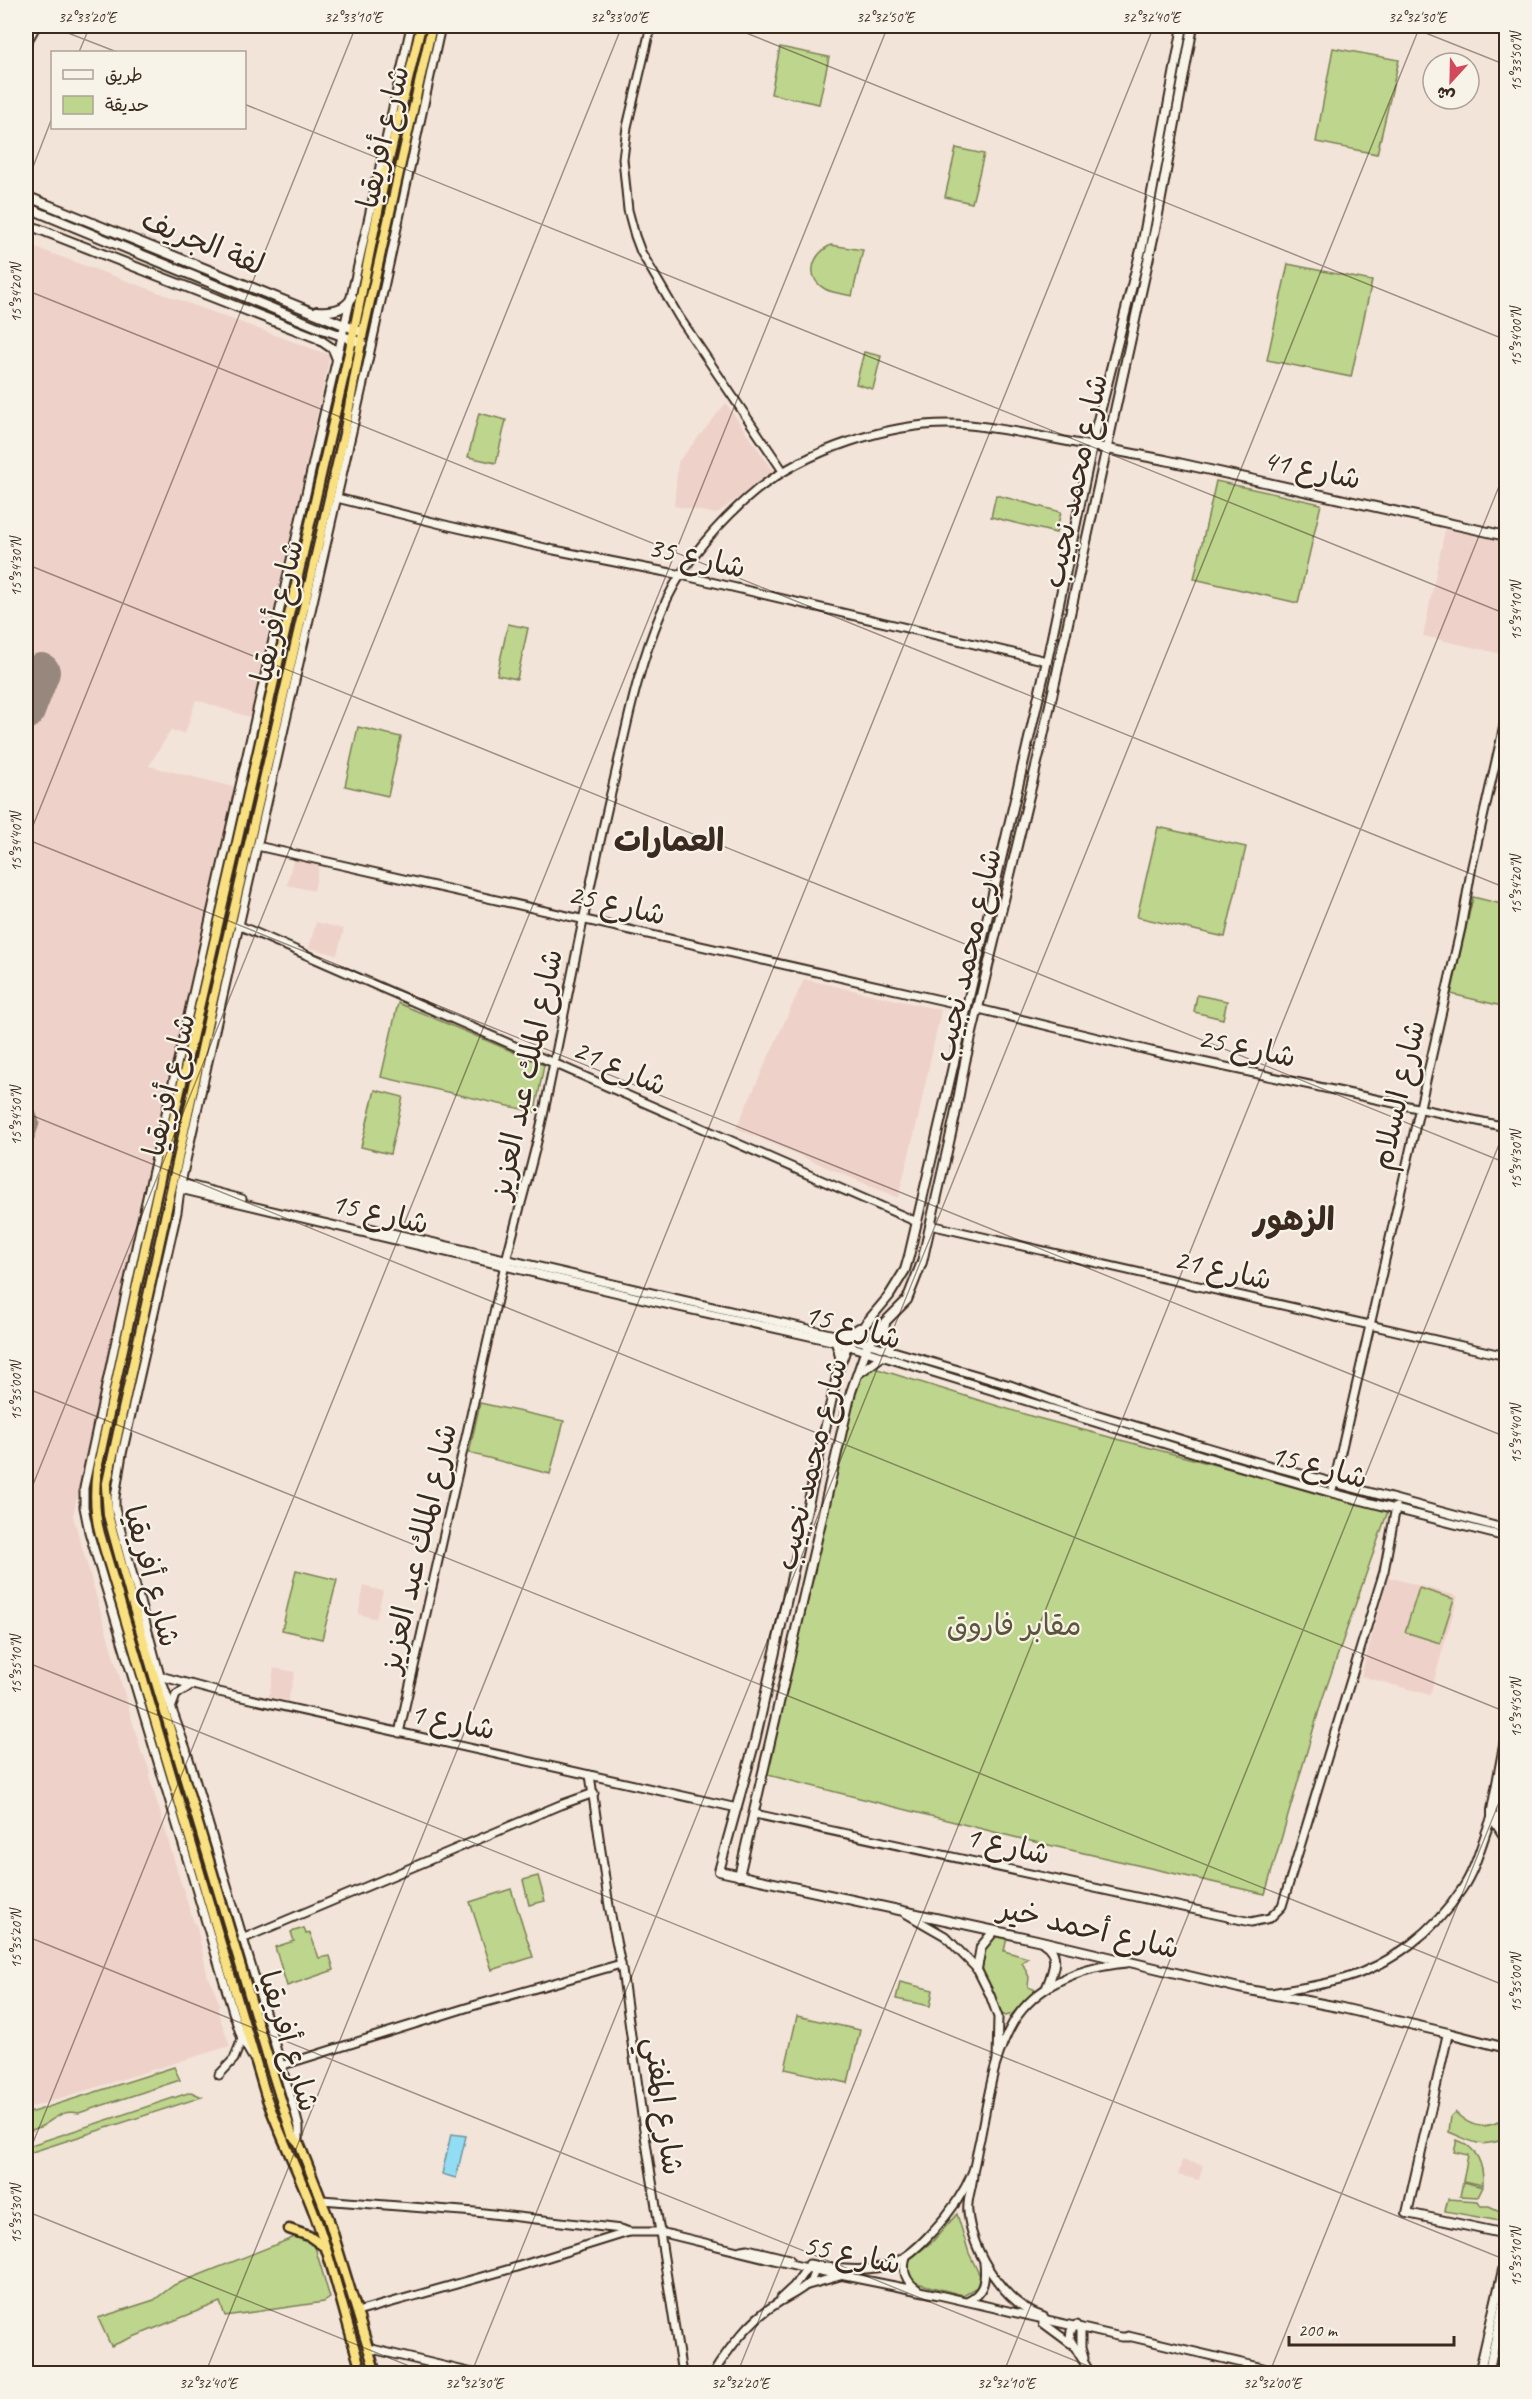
<svg xmlns="http://www.w3.org/2000/svg" width="1532" height="2399" font-family="Caveat,'Playpen Sans Arabic',sans-serif">
	<style>
		.built { fill: #eed2c9 }
		.green { fill: #bdd58c; stroke: #7c8055; stroke-width: 1.5 }
		.water { fill: #93ddf4; stroke: #70959e; stroke-width: 1.5 }
		.lines { fill: none; stroke-linecap: round; stroke-linejoin: round }
		.taxiway { stroke: #97877c; stroke-width: 15 }
		.runway { stroke: #97877c; stroke-width: 38 }
		.tertiary-casing { stroke: #3b2a1e; stroke-width: 11 }
		.secondary-casing { stroke: #3b2a1e; stroke-width: 12 }
		.trunk-casing { stroke: #3b2a1e; stroke-width: 13 }
		.tertiary { stroke: #f7f3e8; stroke-width: 7 }
		.secondary { stroke: #f7f3e8; stroke-width: 8 }
		.trunk { stroke: #f9e181; stroke-width: 8 }
		.ticks { fill: none; stroke: #3b2a1e; stroke-width: 1.5; stroke-opacity: 0.45 }
		.labels { text-anchor: middle; dominant-baseline: central; stroke-width: 4.5; stroke-linejoin: round; paint-order: stroke }
		.street-label { font-size: 30px; fill: #3b2a1e; stroke: #f7f3e8 }
		.park-label { font-size: 30px; fill: #5c553a; stroke: #f7f3e8 }
		.neighbourhood-label { font-size: 32px; font-weight: bold; fill: #3b2a1e; stroke: #f7f3e8 }
		.neatline { fill: none; stroke: #3b2a1e; stroke-width: 2 }
		.ticks-label { font-size: 15px; text-anchor: middle; fill: #3b2a1e }
	</style>
	<rect width="100%" height="100%" fill="#f3e4da"/>
	<filter id="ink" filterUnits="userSpaceOnUse"><feTurbulence type="fractalNoise" baseFrequency=".0167" numOctaves="2"/><feDisplacementMap in="SourceGraphic" scale="12" xChannelSelector="R" yChannelSelector="G"/><feConvolveMatrix kernelMatrix="1 2 1 2 8 2 1 2 1" color-interpolation-filters="sRGB"/></filter>
	<g filter="url(#ink)">
		<g class="built">
			<path d="M26,244l304,111 -78,363 -56,-18 -11,34 -14,-4 -22,36 86,21 -64,288 -4,2 -2,7 4,5 -15,61 -4,3 -1,6 3,5 -6,27 -5,4 2,7 -70,314 69,238 2,1 6,17 -1,3 30,101 15,47h2l12,54 4,6 8,23 -2,1 1,8 11,31 -204,63z"/>
			<path d="M726,403l48,69 -58,42 -42,-8 4,-44z"/>
			<path d="M1445,529l61,13v113l-83,-19z"/>
			<path d="M294,856l26,6 -6,29 -27,-6z"/>
			<path d="M316,922l28,7 -7,26 -28,-7z"/>
			<path d="M804,979l137,31 -24,113 -19,75 -162,-70z"/>
			<path d="M1388,1577l70,19 -28,99 -69,-19z"/>
			<path d="M364,1586l19,5 -7,28 -18,-5z"/>
			<path d="M274,1668l21,4 -7,29 -19,-4z"/>
			<path d="M1182,2160l21,5 -4,15 -21,-5z"/>
		</g>
		<g class="green">
			<path d="M780,47l49,10 -10,47 -48,-10z"/>
			<path d="M1333,48l66,12 -22,94 -61,-12z"/>
			<path d="M956,148l28,6 -12,49 -27,-6z"/>
			<path d="M831,245l32,5 -11,46c-8,-2 -20,-3 -27,-7 -21,-12 -12,-36 6,-44z"/>
			<path d="M1288,264l84,17 -21,96 -84,-17z"/>
			<path d="M864,352l17,4 -8,33 -17,-5z"/>
			<path d="M479,413l27,7 -10,43 -28,-6z"/>
			<path d="M1216,481l105,23 -23,99 -104,-24z"/>
			<path d="M996,495l65,17 -5,21 -65,-16z"/>
			<path d="M508,624l20,4 -11,51 -20,-4z"/>
			<path d="M358,727l43,10 -13,59 -43,-10z"/>
			<path d="M1158,827l88,20 -21,90 -88,-20z"/>
			<path d="M1473,897l33,8v102l-55,-13z"/>
			<path d="M1197,995l30,6 -4,18 -29,-7z"/>
			<path d="M398,1003l146,62 -9,47 -154,-35z"/>
			<path d="M375,1090l28,7 -13,57 -29,-7z"/>
			<path d="M871,1367l163,50 354,94 -66,189 -57,194 -243,-55 -258,-65 92,-391z"/>
			<path d="M480,1403l84,18 -14,53 -81,-21z"/>
			<path d="M296,1570l41,10 -15,59 -40,-9z"/>
			<path d="M1419,1588l35,11 -14,44 -35,-11z"/>
			<path d="M538,1876l7,25 -16,4 -6,-25z"/>
			<path d="M511,1889l22,68 -41,13 -22,-68z"/>
			<path d="M304,1928l2,6 4,-1 9,25 11,-2 4,14 -47,16 -12,-39 19,-6 -3,-9z"/>
			<path d="M997,1937l10,1 -3,13 24,7 -6,4 7,15 -1,10 8,3 -24,24 -6,2 -5,-2c-5,-12 -20,-44 -21,-55 0,-11 7,-19 17,-22z"/>
			<path d="M900,1982l33,8 -3,16 -34,-7z"/>
			<path d="M797,2016l63,14 -12,53 -63,-14z"/>
			<path d="M174,2067l6,13 -101,33c-17,-3 -22,4 -35,12 -5,3 -13,5 -18,7v-18z"/>
			<path d="M191,2092l11,5 -173,56 -1,-7z"/>
			<path d="M1455,2112c13,13 25,18 43,10l8,12v5c-29,9 -30,4 -57,-7l2,-16z"/>
			<path d="M1457,2140c20,7 27,25 26,45l-20,-4 5,-26 -14,-3z"/>
			<path d="M1463,2182l20,5 -5,10 -18,-1z"/>
			<path d="M1448,2199l30,2 3,5h8l13,6 3,10 -60,-11z"/>
			<path d="M957,2214l12,39 11,23 -3,11 -14,8 -50,-13 -6,-16 3,-7 23,-18z"/>
			<path d="M295,2237l8,1 12,9 15,51 -6,4 -99,14 -5,-14 -109,44 -13,-28 56,-18 20,-15z"/>
		</g>
		<path class="water" d="M451,2134l15,2 -10,42 -14,-4z"/>
		<g class="lines">
			<path class="taxiway" d="M26,1107l6,16 -6,17"/>
			<path class="runway" d="M26,711l15,-39"/>
			<g class="tertiary-casing">
				<g id="tertiary">
					<path d="M651,26l-24,101 -4,32 5,51 7,26 6,16 38,65 104,154"/>
					<path d="M26,44l10,-18"/>
					<path d="M337,498l112,28 105,24 127,25 366,86"/>
					<path d="M257,846l710,160"/>
					<path d="M238,925l679,297"/>
					<path d="M979,1009l172,42 355,76"/>
					<path d="M181,1183l61,16"/>
					<path d="M180,1189l472,112 184,41 381,118 115,33 174,44"/>
					<path d="M930,1225l576,131"/>
					<path d="M370,1228l482,111 158,46 52,19 195,58 249,67"/>
					<path d="M1333,1487l128,-559 11,-62 34,-149"/>
					<path d="M160,1676l59,16 518,116"/>
					<path d="M172,1706l4,-11 15,-10"/>
					<path d="M399,1733c36,-155 69,-310 105,-464 12,-51 28,-102 39,-153 23,-109 43,-218 69,-327 14,-59 25,-120 49,-176 17,-43 50,-82 84,-113 54,-49 151,-82 224,-75 41,4 82,14 123,21"/>
					<path d="M590,1775l19,131 13,64 21,153 39,251"/>
					<path d="M755,1814l496,108 19,-4 12,-12 102,-335 12,-64"/>
					<path d="M905,1913l40,23 32,33 13,26 8,22 -1,44"/>
					<path d="M242,1939l318,-134 34,-12"/>
					<path d="M1270,1993c24,-4 50,-7 73,-14 48,-14 92,-48 119,-90 15,-22 20,-49 30,-72l10,1"/>
					<path d="M253,2058l-11,-19 -9,-27 -144,-480 -5,-25v-19l57,-264 185,-819c30,-126 57,-253 85,-379"/>
					<path d="M280,2066l189,-59 152,-43"/>
					<path d="M219,2075l15,-16 8,-20"/>
					<path d="M299,2143v-16l-5,-19 -108,-359 -26,-73 -45,-167v-12l7,-43 55,-242 4,-29 30,-135 153,-669 77,-353"/>
					<path d="M973,2171c1,14 -7,27 -5,41 3,39 37,93 76,105"/>
					<path d="M322,2200l153,12 146,17 8,3"/>
					<path d="M741,2250l7,-1 41,10"/>
					<path d="M906,2256c-4,15 -1,25 12,34"/>
					<path d="M809,2264c28,6 72,11 97,-8 10,-7 19,-16 27,-25 18,-19 30,-36 40,-60 3,-10 4,-22 7,-32 8,-39 13,-83 34,-118 25,-39 69,-54 113,-58"/>
					<path d="M808,2285l32,-9"/>
					<path d="M781,2298l13,-12 15,-21"/>
					<path d="M967,2301c17,-8 19,-20 17,-38"/>
					<path d="M357,2312l153,-43 119,-37h31l155,38 124,25 182,42h8"/>
					<path d="M1043,2323l27,20"/>
					<path d="M1076,2325l-5,6 -1,8 21,35"/>
					<path d="M1081,2328v20l3,10"/>
					<path d="M1128,2336l160,38"/>
					<path d="M368,2348l109,26"/>
					<path d="M713,2374c15,-25 38,-55 63,-70 11,-7 25,-13 35,-23l4,-13"/>
				</g>
			</g>
			<g class="secondary-casing">
				<g id="secondary">
					<path d="M1183,26l-41,220 -47,186 -48,229 -138,595 -4,14 -16,26 -42,50 -9,25 -83,370 -36,130 318,69 202,48 99,19 110,26"/>
					<path d="M26,196l333,135"/>
					<path d="M26,207l294,121 42,15"/>
					<path d="M26,224l291,114 16,11 4,10"/>
					<path d="M317,311c13,1 29,-1 35,-14"/>
					<path d="M1092,446l73,14 341,76"/>
					<path d="M885,1323l-1,8 6,19"/>
					<path d="M837,1335l16,-3 6,-4"/>
					<path d="M836,1342l5,18"/>
					<path d="M859,1373l22,-16"/>
					<path d="M1506,1735l-14,75v7l14,22"/>
					<path d="M1506,1767c-5,21 -11,39 0,59"/>
					<path d="M739,1876l112,-484 17,-48 18,-23 21,-21 15,-38 33,-146 10,-54 75,-312 116,-525 37,-199"/>
					<path d="M1044,1943c17,10 9,29 3,44"/>
					<path d="M977,1969l4,-22 13,-16"/>
					<path d="M1506,2048l-58,-15 -41,180 99,21"/>
					<path d="M1479,2374l27,-117"/>
					<path d="M1488,2374l18,-82"/>
				</g>
			</g>
			<g class="trunk-casing">
				<g id="trunk">
					<path d="M375,183l10,-11"/>
					<path d="M291,566l7,14"/>
					<path d="M289,2229l20,7 17,12"/>
					<path d="M362,2374c-15,-50 -27,-101 -44,-150 -15,-44 -37,-85 -52,-128l-166,-562c-6,-22 -6,-42 -3,-65l64,-295 191,-834 34,-168 35,-146"/>
					<path d="M376,2374l-48,-157 -29,-74 -7,-8 -21,-67 -139,-466 -24,-87 -2,-28 105,-479 133,-574 19,-102 69,-306"/>
				</g>
			</g>
			<use href="#tertiary" class="tertiary"/>
			<use href="#secondary" class="secondary"/>
			<use href="#trunk" class="trunk"/>
		</g>
	</g>
	<path class="ticks" d="M50,26l67,26M729,26l777,314M1408,26l98,39M79,52l11,-26M244,104l1262,510M26,185l26,-67M26,290l1480,598M26,564l1480,599M26,839l1480,598M26,843l330,-817M26,1113l1480,599M26,1388l1480,598M26,1502l596,-1476M26,1662l1480,598M26,1936l1082,438M26,2160l862,-2134M26,2211l403,163M205,2374l949,-2348M471,2374l949,-2348M737,2374l769,-1905M1003,2374l503,-1247M1269,2374l237,-589"/>
	<g class="labels">
		<g class="street-label">
			<text transform="translate(383 137) rotate(-77)">شارع أفريقيا</text>
			<text transform="translate(203 242) rotate(22)">لفة الجريف</text>
			<text transform="translate(1312 469) rotate(12)">شارع 41</text>
			<text transform="translate(1075 481) rotate(-78)">شارع محمد نجيب</text>
			<text transform="translate(697 557) rotate(13)">شارع 35</text>
			<text transform="translate(277 611) rotate(-77)">شارع أفريقيا</text>
			<text transform="translate(617 904) rotate(13)">شارع 25</text>
			<text transform="translate(967 955) rotate(-77)">شارع محمد نجيب</text>
			<text transform="translate(1247 1047) rotate(12)">شارع 25</text>
			<text transform="translate(620 1067) rotate(24)">شارع 21</text>
			<text transform="translate(526 1074) rotate(-78)">شارع الملك عبد العزيز</text>
			<text transform="translate(169 1085) rotate(-77)">شارع أفريقيا</text>
			<text transform="translate(1398 1095) rotate(-77)">شارع السلام</text>
			<text transform="translate(380 1213) rotate(13)">شارع 15</text>
			<text transform="translate(1223 1269) rotate(13)">شارع 21</text>
			<text transform="translate(853 1326) rotate(16)">شارع 15</text>
			<text transform="translate(811 1464) rotate(-76)">شارع محمد نجيب</text>
			<text transform="translate(1319 1466) rotate(15)">شارع 15</text>
			<text transform="translate(418 1548) rotate(-77)">شارع الملك عبد العزيز</text>
			<text transform="translate(152 1576) rotate(75)">شارع أفريقيا</text>
			<text transform="translate(453 1721) rotate(12)">شارع 1</text>
			<text transform="translate(1008 1845) rotate(13)">شارع 1</text>
			<text transform="translate(1089 1928) rotate(13)">شارع أحمد خير</text>
			<text transform="translate(289 2041) rotate(73)">شارع أفريقيا</text>
			<text transform="translate(664 2106) rotate(82)">شارع المفتي</text>
			<text transform="translate(852 2254) rotate(12)">شارع 55</text>
		</g>
		<g class="park-label">
			<text x="1014" y="1625">مقابر فاروق</text>
		</g>
		<g class="neighbourhood-label">
			<text x="669" y="840">العمارات</text>
			<text x="1294" y="1219">الزهور</text>
		</g>
	</g>
	<rect width="1532" height="2399" fill="none" stroke="#f7f3e8" stroke-width="66"/>
	<rect x="51" y="51" width="195" height="78" fill="#f7f3e8" stroke="#aca397" stroke-width="1.5"/>
	<rect x="63" y="70" width="30" height="9" fill="#f7f3e8" stroke="#aca397" stroke-width="1.5"/>
	<text x="105" y="81" font-size="18" fill="#3b2a1e">طريق</text>
	<rect x="63" y="96" width="30" height="18" fill="#bdd58c" stroke="#aca397" stroke-width="1.5"/>
	<text x="105" y="111" font-size="18" fill="#3b2a1e">حديقة</text>
	<g transform="translate(1451 81) rotate(202)"><circle r="28" fill="#f7f3e8" stroke="#aca397" stroke-width="1.5"/>
	<path d="M0-4.5L10 22L0 15L-10 22Z" fill="#d1495b"/>
	<text y="-9" font-size="16" font-weight="bold" text-anchor="middle" fill="#3b2a1e">ش</text>
	</g>
	<path d="M1289 2336v9h165v-9" fill="none" stroke="#3b2a1e" stroke-width="3"/>
	<text x="1298" y="2336" font-size="18" fill="#3b2a1e" stroke="#f7f3e8" stroke-width="4.5" paint-order="stroke">200 m</text>
	<rect x="33" y="33" width="1466" height="2333" class="neatline"/>
	<g class="ticks-label">
		<text x="87" y="22">32°33'20"E</text>
		<text x="353" y="22">32°33'10"E</text>
		<text x="619" y="22">32°33'00"E</text>
		<text x="885" y="22">32°32'50"E</text>
		<text x="1151" y="22">32°32'40"E</text>
		<text x="1417" y="22">32°32'30"E</text>
		<text transform="translate(1516 62) rotate(-90)" y="5">15°33'50"N</text>
		<text transform="translate(16 293) rotate(-90)" y="5">15°34'20"N</text>
		<text transform="translate(1516 337) rotate(-90)" y="5">15°34'00"N</text>
		<text transform="translate(16 567) rotate(-90)" y="5">15°34'30"N</text>
		<text transform="translate(1516 611) rotate(-90)" y="5">15°34'10"N</text>
		<text transform="translate(16 842) rotate(-90)" y="5">15°34'40"N</text>
		<text transform="translate(1516 885) rotate(-90)" y="5">15°34'20"N</text>
		<text transform="translate(16 1116) rotate(-90)" y="5">15°34'50"N</text>
		<text transform="translate(1516 1160) rotate(-90)" y="5">15°34'30"N</text>
		<text transform="translate(16 1391) rotate(-90)" y="5">15°35'00"N</text>
		<text transform="translate(1516 1434) rotate(-90)" y="5">15°34'40"N</text>
		<text transform="translate(16 1665) rotate(-90)" y="5">15°35'10"N</text>
		<text transform="translate(1516 1708) rotate(-90)" y="5">15°34'50"N</text>
		<text transform="translate(16 1939) rotate(-90)" y="5">15°35'20"N</text>
		<text transform="translate(1516 1983) rotate(-90)" y="5">15°35'00"N</text>
		<text transform="translate(16 2214) rotate(-90)" y="5">15°35'30"N</text>
		<text transform="translate(1516 2257) rotate(-90)" y="5">15°35'10"N</text>
		<text x="208" y="2388">32°32'40"E</text>
		<text x="474" y="2388">32°32'30"E</text>
		<text x="740" y="2388">32°32'20"E</text>
		<text x="1006" y="2388">32°32'10"E</text>
		<text x="1272" y="2388">32°32'00"E</text>
	</g>
</svg>
